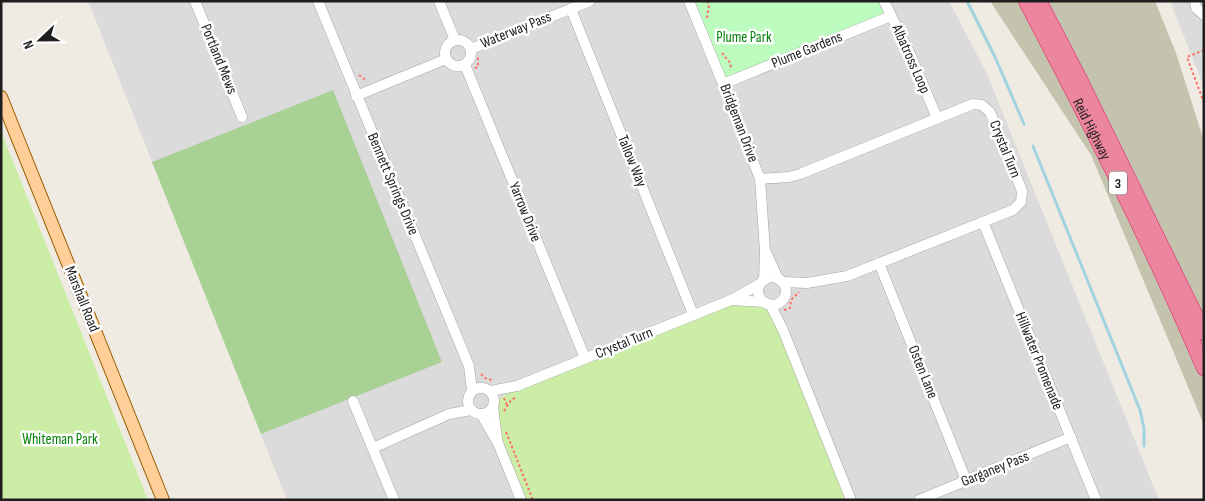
<svg xmlns="http://www.w3.org/2000/svg" width="1205" height="501" font-family="'Sofia Sans Condensed',sans-serif">
	<style>
		.residential { fill: #dcdbdb }
		.construction { fill: #c4c3ae }
		.grass { fill: #cceda6 }
		.forest { fill: #aad195 }
		.park { fill: #bdfcbf }
		.lines { fill: none; stroke-linecap: round; stroke-linejoin: round }
		.stream { stroke: #a1d4e0; stroke-width: 3 }
		.minor-casing { stroke: #a5a5a5; stroke-width: 11 }
		.major-casing { stroke: #985e00; stroke-width: 14 }
		.highway-casing { stroke: #e31a69; stroke-width: 16 }
		.path { stroke: #ff6d65; stroke-width: 2; stroke-dasharray: 2.5 2.5; stroke-linecap: butt }
		.minor { stroke: #fff; stroke-width: 10 }
		.major { stroke: #ffce99; stroke-width: 12 }
		.highway { stroke: #eb869e; stroke-width: 15 }
		.labels { text-anchor: middle; dominant-baseline: central; stroke-width: 5; stroke-linejoin: round; paint-order: stroke }
		.shield { fill: #fff; stroke: #626262; stroke-width: 1 }
		.shield-label { font-size: 14px; font-weight: bold; fill: #1e1e1e }
		.street-label { font-size: 15px; fill: #1e1e1e; stroke: #fff }
		.park-label { font-size: 15px; fill: #05820a; stroke: #fff }
	</style>
	<rect width="100%" height="100%" fill="#efebe3"/>
	<g class="residential">
		<path d="M88,1h861l38,73 172,426h-872z"/>
		<path d="M1170,1h34v86z"/>
	</g>
	<path class="construction" d="M990,1h165l21,52 28,88v284l-113,-270z"/>
	<g class="grass">
		<path d="M1,131l147,369h-147z"/>
		<path d="M731,300l36,4 84,196h-330l-23,-57 -5,-35 2,-5 22,-17z"/>
	</g>
	<path class="forest" d="M333,90l109,272 -181,72 -109,-272z"/>
	<path class="park" d="M689,1h195l7,15 -168,68z"/>
	<g class="lines">
		<g class="stream">
			<path d="M967,1l28,56 29,67"/>
			<path d="M1033,146l107,264 4,18v18"/>
		</g>
		<g class="minor-casing">
			<g id="minor">
				<path d="M195,1l47,116"/>
				<path d="M318,1l151,365 3,25"/>
				<path d="M439,1l16,39"/>
				<path d="M689,1l34,83 37,95 5,72 -1,29"/>
				<path d="M884,1l28,57 25,60"/>
				<path d="M1195,1l1,7 8,7"/>
				<path d="M571,9l122,305"/>
				<circle cx="458" cy="53" r="13"/>
				<path d="M471,49l119,-48"/>
				<path d="M465,65l120,293"/>
				<path d="M723,84l168,-68"/>
				<path d="M356,96l90,-37"/>
				<path d="M760,179l29,-2 11,-3 173,-70 9,1 8,7 32,79 -1,11 -8,8 -166,66 -40,7 -25,-1"/>
				<path d="M983,222l113,278"/>
				<path d="M766,252l12,27"/>
				<path d="M879,263l87,217"/>
				<circle cx="772" cy="291" r="14"/>
				<path d="M732,300l33,2"/>
				<path d="M770,304l13,26 68,170"/>
				<circle cx="481" cy="401" r="13"/>
				<path d="M490,391l27,-5 214,-86 29,-16"/>
				<path d="M353,401l41,99"/>
				<path d="M493,408l4,31"/>
				<path d="M481,414l17,29 23,57"/>
				<path d="M373,448l76,-34 22,-4"/>
				<path d="M919,500l152,-63"/>
			</g>
		</g>
		<g class="major-casing">
			<path id="major" d="M1,97l162,403"/>
		</g>
		<g class="highway-casing">
			<g id="highway">
				<path id="s1" d="M1026,1c63,120 125,242 178,367"/>
				<path d="M1039,1l40,77 125,255"/>
			</g>
		</g>
		<g class="path">
			<path d="M707,1l2,4 -2,13"/>
			<path d="M1204,50l-17,7 17,46"/>
			<path d="M722,53l9,11 -1,6"/>
			<path d="M475,68l3,-1v-10"/>
			<path d="M359,75l5,4 2,3"/>
			<path d="M784,310l6,-2 1,-8 8,-8"/>
			<path d="M481,374l4,4 7,2"/>
			<path d="M504,398l3,8"/>
			<path d="M504,411l7,-11 6,-3"/>
			<path d="M506,432l27,68"/>
		</g>
		<use href="#minor" class="minor"/>
		<use href="#major" class="major"/>
		<use href="#highway" class="highway"/>
	</g>
	<g class="labels">
		<rect class="shield" x="1109" y="171.5" width="18" height="23" rx="4"/>
		<g class="shield-label">
			<text x="1118" y="183">3</text>
		</g>
		<g class="street-label">
			<text transform="translate(516 30) rotate(-22)">Waterway Pass</text>
			<text transform="translate(807 50) rotate(-22)">Plume Gardens</text>
			<text transform="translate(219 59) rotate(68)">Portland Mews</text>
			<text transform="translate(911 59) rotate(66)">Albatross Loop</text>
			<text transform="translate(739 123) rotate(69)">Bridgeman Drive</text>
			<text stroke="none"><textPath href="#s1" startOffset="144">Reid Highway</textPath></text>
			<text transform="translate(1005 149) rotate(68)">Crystal Turn</text>
			<text transform="translate(632 161) rotate(68)">Tallow Way</text>
			<text transform="translate(393 184) rotate(67)">Bennett Springs Drive</text>
			<text transform="translate(525 212) rotate(68)">Yarrow Drive</text>
			<text transform="translate(82 299) rotate(68)">Marshall Road</text>
			<text transform="translate(624 343) rotate(-22)">Crystal Turn</text>
			<text transform="translate(1039 361) rotate(68)">Hillwater Promenade</text>
			<text transform="translate(923 372) rotate(68)">Osten Lane</text>
			<text transform="translate(995 469) rotate(-22)">Garganey Pass</text>
		</g>
		<g class="park-label">
			<text x="744" y="37">Plume Park</text>
			<text x="60" y="439">Whiteman Park</text>
		</g>
	</g>
	<rect width="1205" height="501" fill="none" stroke="#1e1e1e" stroke-width="5"/>
	<g transform="translate(40 40) rotate(248)" stroke="#ffffff" stroke-width="4" paint-order="stroke">
	<path d="M0-4L9 19L0 12L-9 19Z" fill="#1e1e1e"/>
	<text y="-8" font-size="14" font-weight="bold" text-anchor="middle" fill="#1e1e1e">N</text>
	</g>
</svg>
